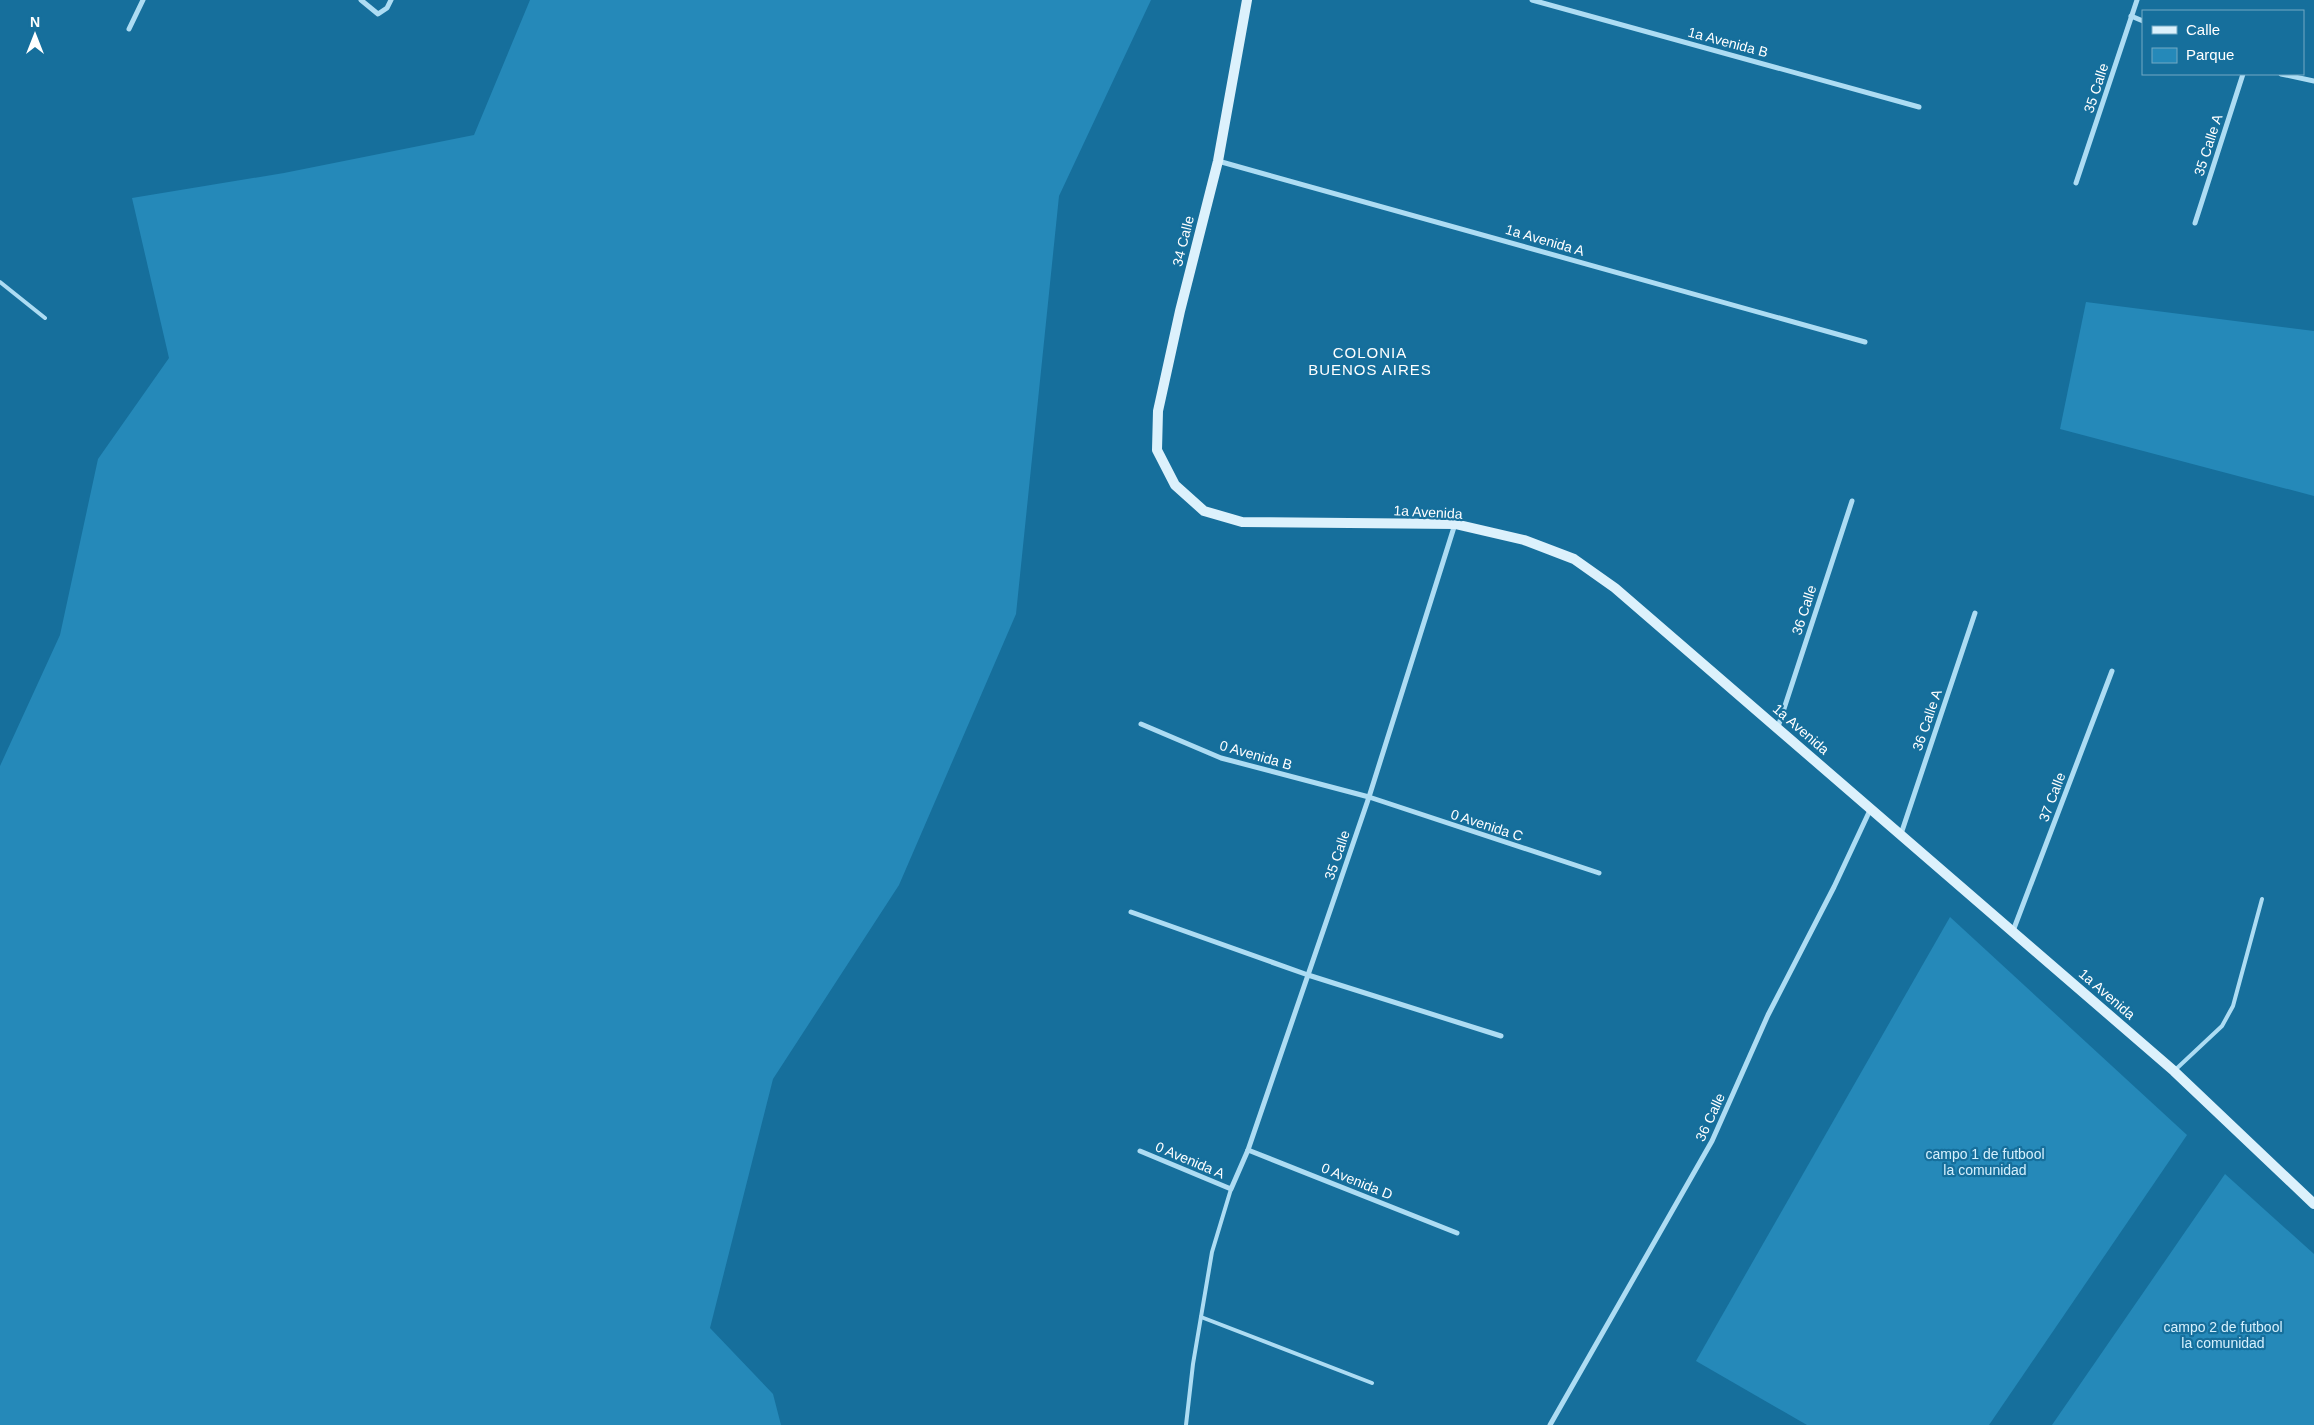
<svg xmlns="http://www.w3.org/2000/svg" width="2314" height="1425" font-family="Helvetica,sans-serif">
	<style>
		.green { fill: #2589b9 }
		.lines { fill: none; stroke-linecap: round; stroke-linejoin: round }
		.lane { stroke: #addcf3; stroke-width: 4 }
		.street { stroke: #addcf3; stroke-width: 5 }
		.secondary { stroke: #dcf1fc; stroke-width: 10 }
		.labels { text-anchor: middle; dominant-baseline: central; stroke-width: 4.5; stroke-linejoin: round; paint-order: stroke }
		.street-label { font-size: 14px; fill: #fff; stroke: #166f9c }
		.park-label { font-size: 14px; fill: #d5f0fd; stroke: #166f9c }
		.neighbourhood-label { font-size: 15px; letter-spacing: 1px; fill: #fff; stroke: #166f9c }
	</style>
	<rect width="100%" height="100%" fill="#166f9c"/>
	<g class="green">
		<path d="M530,0h621l-92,196 -43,418 -117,271 -126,194 -63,249 63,66 8,31h-781v-659l60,-131 38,-176 71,-101 -37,-160 152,-25 190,-38z"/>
		<path d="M2086,302l228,29v165l-254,-67z"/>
		<path d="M1950,917l237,218 -198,290h-182l-111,-64z"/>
		<path d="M2225,1174l89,80v171h-262z"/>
	</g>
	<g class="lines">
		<g class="lane">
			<path d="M0,282l45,36"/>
			<path d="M2174,1071l48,-45 11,-20 29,-107"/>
			<path d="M1201,1317l171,66"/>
			<path d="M1186,1425l7,-61 19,-112 19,-63"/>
		</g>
		<g class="street">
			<path d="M361,0l17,14 9,-6 4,-8"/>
			<path d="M1532,0l387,107"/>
			<path d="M2131,16l12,5"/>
			<path d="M129,29l14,-29"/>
			<path d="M2281,74l33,7"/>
			<path d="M1218,161l647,181"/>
			<path d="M2076,183l61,-183"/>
			<path d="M2195,223l48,-149"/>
			<path d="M1141,724l80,34 148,39 230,76"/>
			<path d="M1778,727l74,-226"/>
			<path d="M1901,834l74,-221"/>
			<path d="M1131,912l177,63 193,61"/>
			<path d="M2013,931l99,-260"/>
			<path d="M1248,1150l209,83"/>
			<path d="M1140,1151l91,38 17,-39 121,-353 86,-273"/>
			<path d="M1550,1425l162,-284 56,-126 66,-128 37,-79"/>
		</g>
		<path class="secondary" d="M1247,0l-29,161 -38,150 -22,100 -1,39 18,35 29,26 38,11 213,2 69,16 50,19 41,29 559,483 140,133"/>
	</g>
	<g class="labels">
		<g class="street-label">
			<text transform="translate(1728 42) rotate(15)">1a Avenida B</text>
			<text transform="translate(2096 88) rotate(-72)">35 Calle</text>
			<text transform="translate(2208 145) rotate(-72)">35 Calle A</text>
			<text transform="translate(1545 240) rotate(16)">1a Avenida A</text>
			<text transform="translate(1183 241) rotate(-76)">34 Calle</text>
			<text transform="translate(1428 512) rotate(3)">1a Avenida</text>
			<text transform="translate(1804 610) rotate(-72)">36 Calle</text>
			<text transform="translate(1927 720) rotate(-71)">36 Calle A</text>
			<text transform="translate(1801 729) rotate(41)">1a Avenida</text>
			<text transform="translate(1256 755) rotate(16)">0 Avenida B</text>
			<text transform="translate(2052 797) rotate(-69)">37 Calle</text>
			<text transform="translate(1487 825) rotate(18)">0 Avenida C</text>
			<text transform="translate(1337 855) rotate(-71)">35 Calle</text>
			<text transform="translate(2107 994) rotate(41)">1a Avenida</text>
			<text transform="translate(1710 1117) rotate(-65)">36 Calle</text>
			<text transform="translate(1190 1160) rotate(23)">0 Avenida A</text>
			<text transform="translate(1357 1181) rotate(22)">0 Avenida D</text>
		</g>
		<g class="park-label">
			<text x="1985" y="1154">campo 1 de futbool<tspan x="1985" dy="16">la comunidad</tspan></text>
			<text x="2223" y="1327">campo 2 de futbool<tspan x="2223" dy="16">la comunidad</tspan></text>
		</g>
		<g class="neighbourhood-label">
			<text x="1370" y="352">COLONIA<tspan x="1370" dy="17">BUENOS AIRES</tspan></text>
		</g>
	</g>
	<rect x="2142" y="10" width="162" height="65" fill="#166f9c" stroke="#73a9c4"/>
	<rect x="2152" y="26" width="25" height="8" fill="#dcf1fc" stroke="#73a9c4"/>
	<text x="2186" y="35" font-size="15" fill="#ffffff">Calle</text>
	<rect x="2152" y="48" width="25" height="15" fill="#2589b9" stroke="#73a9c4"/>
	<text x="2186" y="60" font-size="15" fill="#ffffff">Parque</text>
	<g transform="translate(35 35)" stroke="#166f9c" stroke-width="4" paint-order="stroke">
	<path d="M0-4L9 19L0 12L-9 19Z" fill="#ffffff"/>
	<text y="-8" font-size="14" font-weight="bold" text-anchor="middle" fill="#ffffff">N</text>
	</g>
</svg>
